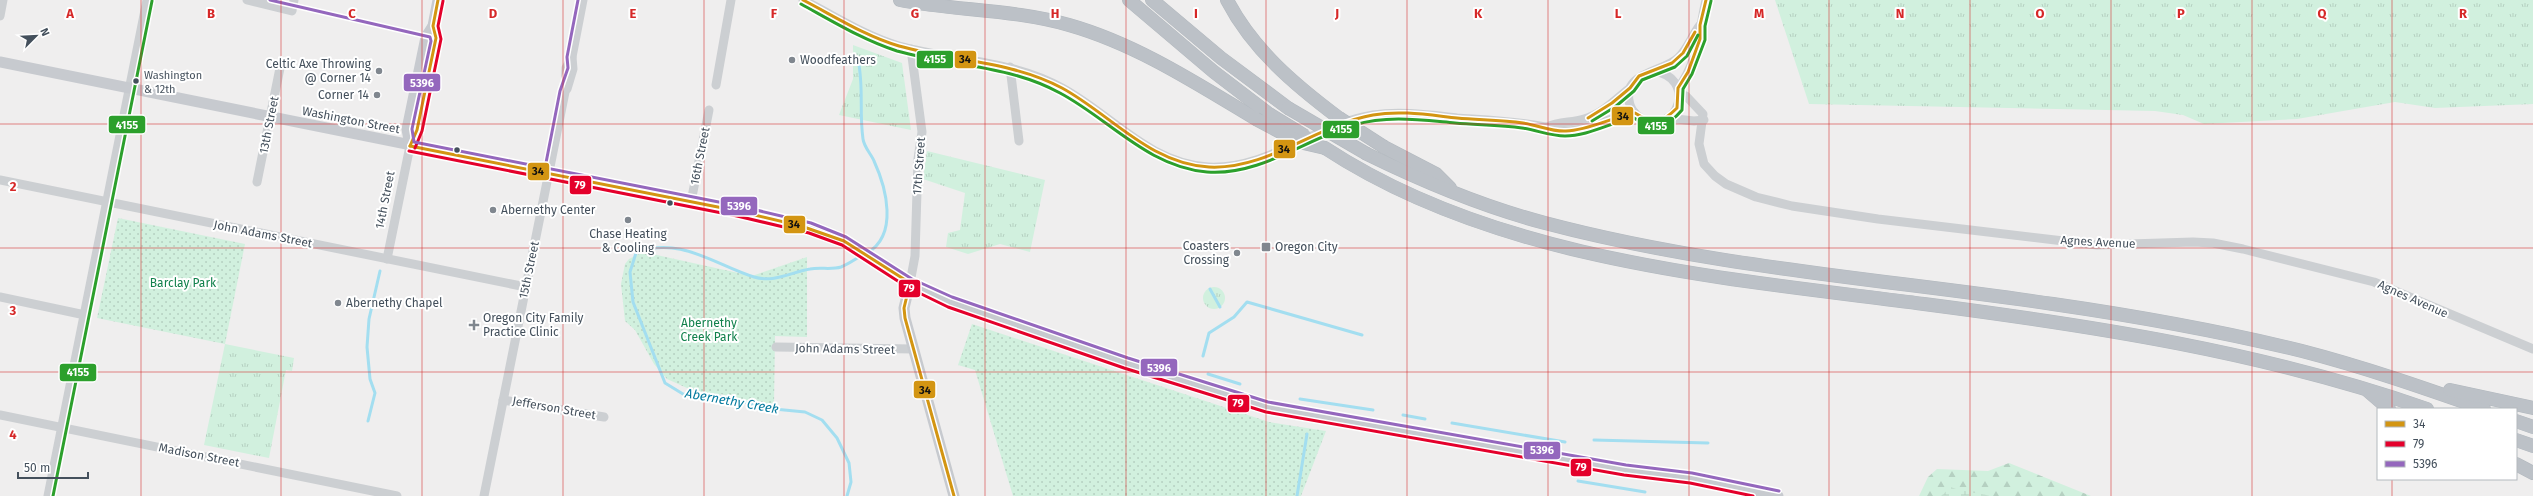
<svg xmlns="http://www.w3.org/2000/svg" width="2533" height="496" font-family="'Fira Sans',sans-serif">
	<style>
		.grass { fill: url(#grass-tufts) }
		.forest { fill: url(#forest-firs) }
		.wetland { fill: url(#wetland-marsh) }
		.park { fill: url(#park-dots) }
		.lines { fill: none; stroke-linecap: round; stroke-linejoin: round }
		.stream { stroke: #a3def0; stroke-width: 3 }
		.highway-casing { stroke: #b2b8be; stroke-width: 14 }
		.minor { stroke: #cccfd2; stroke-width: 9 }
		.major { stroke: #c7cacf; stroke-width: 11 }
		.highway { stroke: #bcc1c7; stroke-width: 13 }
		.highway-bridge-casing { stroke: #b2b8be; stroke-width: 14; stroke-linecap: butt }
		.highway-bridge { stroke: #bcc1c7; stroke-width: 13 }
		.bus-1-casing { stroke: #fff; stroke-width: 6 }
		.bus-2-casing { stroke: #fff; stroke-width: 6 }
		.bus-3-casing { stroke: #fff; stroke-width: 6 }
		.bus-4-casing { stroke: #fff; stroke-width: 6 }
		.bus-1 { stroke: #d39512; stroke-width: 3 }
		.bus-2 { stroke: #e4002b; stroke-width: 3 }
		.bus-3 { stroke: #9467bd; stroke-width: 3 }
		.bus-4 { stroke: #2ca02c; stroke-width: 3 }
		.grid { fill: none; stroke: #d62828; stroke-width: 1; stroke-opacity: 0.55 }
		.poi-dot { fill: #80878f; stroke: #fff; stroke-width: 1.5 }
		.bus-dot { fill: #44505c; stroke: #fff; stroke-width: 1.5 }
		.labels { text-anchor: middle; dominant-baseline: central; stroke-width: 4; stroke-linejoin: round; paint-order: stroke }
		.bus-label { font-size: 11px; fill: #44505c; stroke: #fff; text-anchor: start }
		.poi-label { font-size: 12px; fill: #44505c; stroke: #fff; text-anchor: start }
		.street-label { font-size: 12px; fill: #44505c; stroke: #fff }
		.park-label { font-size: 12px; fill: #11814c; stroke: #fff }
		.water-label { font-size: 13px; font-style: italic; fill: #057b9f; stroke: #fff }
		.grid-label { font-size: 13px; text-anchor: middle; font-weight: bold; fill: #d62828; stroke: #fff; stroke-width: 4; stroke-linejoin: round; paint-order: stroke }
		.line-badge { stroke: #fff; stroke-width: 1.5 }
		.badge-label { font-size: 11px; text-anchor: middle; font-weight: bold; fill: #fff }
		.pale-badge-label { font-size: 11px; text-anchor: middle; font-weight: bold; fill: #111 }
	</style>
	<defs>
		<pattern id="grass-tufts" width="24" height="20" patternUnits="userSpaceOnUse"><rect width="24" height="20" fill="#d1f0de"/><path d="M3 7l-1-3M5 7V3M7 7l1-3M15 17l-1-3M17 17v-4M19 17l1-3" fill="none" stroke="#b5d0c1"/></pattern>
		<pattern id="forest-firs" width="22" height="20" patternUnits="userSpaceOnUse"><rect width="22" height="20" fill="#d1f0de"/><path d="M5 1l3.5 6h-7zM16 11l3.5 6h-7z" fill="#b5d0c1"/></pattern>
		<pattern id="wetland-marsh" width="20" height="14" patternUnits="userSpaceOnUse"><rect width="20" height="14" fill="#d1f0de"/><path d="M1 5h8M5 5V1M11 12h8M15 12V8" fill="none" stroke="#b5d0c1"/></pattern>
		<pattern id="park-dots" width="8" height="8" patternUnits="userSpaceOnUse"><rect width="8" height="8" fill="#d1f0de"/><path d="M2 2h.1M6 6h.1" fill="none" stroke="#b5d0c1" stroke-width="1.8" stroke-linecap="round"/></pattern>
	</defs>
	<rect width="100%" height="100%" fill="#efeeee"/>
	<g class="grass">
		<path d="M1775,0h758v104l-98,4 -40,-6 -98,17 -93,5 -21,-9 -28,-4 -346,-7z"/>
		<path d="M853,45l49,18 9,67 -72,-15 14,-36z"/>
		<path d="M927,151l118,29 -15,72 -30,-8 -32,10 -22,-7 2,-14 12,-3 5,-37 -42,-14z"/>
		<circle cx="1214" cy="298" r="11"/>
		<path d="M225,344l69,14 -2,13 -6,-1 -17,88 -65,-13z"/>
	</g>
	<path class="forest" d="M2009,463l82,33h-172l9,-19 9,-8 51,2z"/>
	<path class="wetland" d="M1951,487c11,5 26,5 39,9h-49z"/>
	<g class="park">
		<path d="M118,218l127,26 -20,100 -128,-26z"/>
		<path d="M643,252l109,24 55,-19v80l-32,-1 -1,69 -46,-7 -6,-4 -4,2 -31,-8 -20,-9 -13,-15 -19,-34 -10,-9 -4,-37 4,-20 4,-5z"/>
		<path d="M972,324l297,98 57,9 -25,65h-288l-38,-126 -17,-5z"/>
	</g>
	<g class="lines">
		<g class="stream">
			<path d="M858,60c6,26 1,52 5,79 1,8 8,15 11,22 12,26 25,74 -7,92"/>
			<path d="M1210,289l10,18"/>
			<path d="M1203,356l6,-23 25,-16 13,-15 115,33"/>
			<path d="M1208,374l32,10"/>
			<path d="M1300,399l73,11"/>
			<path d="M1403,415l22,4"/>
			<path d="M368,421l7,-28 -5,-14 -3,-32 2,-28 11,-48"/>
			<path d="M1452,423l113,19"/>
			<path d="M1594,440l114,3"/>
			<path d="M1578,481l67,11"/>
			<path d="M847,496l4,-14 -2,-19 -12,-25 -15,-18 -17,-8 -31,-3 -53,-12 -38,-3 -18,-11 -32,-81 -3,-30 6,-19c43,-18 79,12 118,24 20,6 38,-5 56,-8 10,-2 22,1 31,-2 7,-3 15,-8 21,-12"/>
			<path d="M1297,496l10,-62"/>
		</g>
		<g class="highway-casing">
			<g id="highway">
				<path d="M900,0c56,11 114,9 169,25 67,19 127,58 187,94"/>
				<path d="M1129,0l85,72 55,42"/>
				<path d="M1152,0l69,58 67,50"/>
				<path d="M1227,0c26,50 68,85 112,118"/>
				<path d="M1384,147l52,27 14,14"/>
				<path d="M1325,148c172,113 399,130 599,156 170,22 340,48 503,105"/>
				<path d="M1367,154c57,28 117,53 178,69 166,44 338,56 508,81 83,12 167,27 249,47 62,16 122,37 182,58"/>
				<path d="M2450,390l83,18"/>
				<path d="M2368,391l21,18"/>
				<path d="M2516,421l17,6"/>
				<path d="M2516,440l17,6"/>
				<path d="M2516,464l17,9"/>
			</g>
		</g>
		<g class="minor">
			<path d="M247,0l45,11 2,-11"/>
			<path d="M803,0c32,16 62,36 96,46 55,15 113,14 163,42 50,27 86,75 146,79 61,3 107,-43 165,-52 28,-4 56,0 84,3 29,2 59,3 88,9 4,1 8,4 12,4 27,3 52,-15 78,-18"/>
			<path d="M0,16l3,-16"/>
			<path d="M1010,67l9,74"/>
			<path d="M1653,71c45,6 25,64 -9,49 -6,-3 -12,-9 -14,-15 -10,-33 32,-32 48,-47 10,-9 14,-23 22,-33"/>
			<path d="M716,85l15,-85"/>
			<path d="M1678,88c20,-25 21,-58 28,-88"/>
			<path d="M567,89l6,-20 -1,-12"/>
			<path d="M1680,94l6,2 17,18 -4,30 5,20 11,12 11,8 30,13 36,9 86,13 194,23 25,3 96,-3 20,1 30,6 131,33 159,67"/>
			<path d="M1667,118l27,3 10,-1"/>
			<path d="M1547,127c12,-6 24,-4 37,-8 18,-5 31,-19 46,-31"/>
			<path d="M0,180l526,107"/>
			<path d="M257,182l23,-114"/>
			<path d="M691,202l18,-92"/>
			<path d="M387,259l23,-113"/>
			<path d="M910,283l5,-27 3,-97 4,-27 -11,-83"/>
			<path d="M0,297l85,18"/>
			<path d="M776,347l138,2"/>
			<path d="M503,400l101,17"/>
			<path d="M0,415l397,81"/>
			<path d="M48,496l99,-496"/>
			<path d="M484,496l81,-404 1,-24 6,-11 11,-57"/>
		</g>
		<g class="major">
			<path d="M0,62l738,149 63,15 43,15 77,48 43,19 162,55 141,44 358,63 66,8 87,18"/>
			<path d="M410,145l7,-15 19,-92 -3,-12"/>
			<path d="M410,146l-3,-17 19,-92 7,-11 5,-26"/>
			<path d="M910,283l-6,25 1,10 49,178"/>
		</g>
		<use href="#highway" class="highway"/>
		<g class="highway-bridge-casing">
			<g id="highway-bridge">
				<path d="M1288,108l79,46"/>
				<path d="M1269,114l36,22"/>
				<path d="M1339,118l45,29"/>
				<path d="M1256,119l43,23 26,6"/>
			</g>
		</g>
		<use href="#highway-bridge" class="highway-bridge"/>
		<g class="bus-1-casing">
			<g id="bus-1">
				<path d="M803,0c31,16 62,36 96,46 54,15 112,15 163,42 48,26 88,76 147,79 59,3 107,-42 164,-52 27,-5 56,0 84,3 22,2 44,2 66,5 15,2 29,9 43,8 24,-1 46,-14 69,-18 19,12 26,11 42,-5l1,-20 10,-16 12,-33v-14l6,-25"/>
				<path d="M1588,118l24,-15 18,-15 9,-12 33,-13 11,-10 12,-21"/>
				<path d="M410,146l328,65 63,15 43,15 66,42"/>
				<path d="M410,146l7,-16 19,-92 -3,-12 5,-26"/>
				<path d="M910,283l-6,25 1,10 49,178"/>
			</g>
		</g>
		<g class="bus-2-casing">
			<g id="bus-2">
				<path d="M415,148l7,-17 19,-92 -3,-13 5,-25"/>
				<path d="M409,151l328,65 72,17 33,12 65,42 41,20 176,61 142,44 358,63 66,8 63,13"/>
			</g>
		</g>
		<g class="bus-3-casing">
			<g id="bus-3">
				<path d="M270,0l160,37 1,4 -19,88 2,13 325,64 72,17 35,14 66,42 40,18 176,61 140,44 358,63 66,8 87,18"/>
				<path d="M544,173l16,-82 8,-23 -1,-11 11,-57"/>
			</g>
		</g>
		<g class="bus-4-casing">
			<g id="bus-4">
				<path d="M801,4c31,17 62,36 96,47 54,15 112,14 163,42 49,26 88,74 147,79 54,4 98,-33 147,-47 34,-10 67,-5 101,-2 22,2 45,2 67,5 14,2 29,8 43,8 24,0 46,-14 69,-18 19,13 33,10 48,-8l1,-21 9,-15 13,-34v-14l6,-25"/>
				<path d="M1592,121l23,-14 19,-16 8,-11 33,-13 12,-11 11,-21"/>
				<path d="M53,496l99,-495"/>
			</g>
		</g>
		<use href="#bus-1" class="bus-1"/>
		<use href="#bus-2" class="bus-2"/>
		<use href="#bus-3" class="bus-3"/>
		<use href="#bus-4" class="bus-4"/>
	</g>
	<path class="grid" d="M141,0v496M281,0v496M422,0v496M563,0v496M704,0v496M844,0v496M985,0v496M1126,0v496M1266,0v496M1407,0v496M1548,0v496M1689,0v496M1829,0v496M1970,0v496M2111,0v496M2252,0v496M2392,0v409M0,124h2533M0,248h2533M0,372h2533M2392,479v17"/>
	<g class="poi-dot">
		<circle cx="792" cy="60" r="4"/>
		<circle cx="379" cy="71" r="4"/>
		<circle cx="377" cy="95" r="4"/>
		<circle cx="493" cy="210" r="4"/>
		<circle cx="628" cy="220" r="4"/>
		<rect x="1261" y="242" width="10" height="10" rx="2"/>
		<circle cx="1237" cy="253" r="4"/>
		<circle cx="338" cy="303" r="4"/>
		<path d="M472 319h4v4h4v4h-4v4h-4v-4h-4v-4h4z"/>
	</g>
	<g class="bus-dot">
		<circle cx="136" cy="81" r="3.5"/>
		<circle cx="457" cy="150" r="3.5"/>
		<circle cx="670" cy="203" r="3.5"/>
	</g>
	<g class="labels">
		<g class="bus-label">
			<text x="144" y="75">Washington<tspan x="144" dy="14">&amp; 12th</tspan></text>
		</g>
		<g class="poi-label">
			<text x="800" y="60">Woodfeathers</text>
			<text x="371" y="64" text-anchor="end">Celtic Axe Throwing<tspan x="371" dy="14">@ Corner 14</tspan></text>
			<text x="369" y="95" text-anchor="end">Corner 14</text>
			<text x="501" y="210">Abernethy Center</text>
			<text x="628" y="234" text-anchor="middle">Chase Heating<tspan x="628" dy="14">&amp; Cooling</tspan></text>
			<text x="1229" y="246" text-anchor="end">Coasters<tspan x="1229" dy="14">Crossing</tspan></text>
			<text x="1275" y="247">Oregon City</text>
			<text x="346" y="303">Abernethy Chapel</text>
			<text x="483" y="318">Oregon City Family<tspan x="483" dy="14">Practice Clinic</tspan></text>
		</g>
		<g class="street-label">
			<text transform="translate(351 120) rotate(11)">Washington Street</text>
			<text transform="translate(269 125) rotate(-79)">13th Street</text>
			<text transform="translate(700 156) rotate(-79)">16th Street</text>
			<text transform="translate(919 166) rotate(-86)">17th Street</text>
			<text transform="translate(385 200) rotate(-79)">14th Street</text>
			<text transform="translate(263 234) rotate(11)">John Adams Street</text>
			<text transform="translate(2098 242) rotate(3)">Agnes Avenue</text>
			<text transform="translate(529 270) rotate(-78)">15th Street</text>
			<text transform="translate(2413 299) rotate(24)">Agnes Avenue</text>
			<text transform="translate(845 349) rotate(1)">John Adams Street</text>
			<text transform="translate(554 408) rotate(10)">Jefferson Street</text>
			<text transform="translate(199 455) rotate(11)">Madison Street</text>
		</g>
		<g class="park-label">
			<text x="183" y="283">Barclay Park</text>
			<text x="709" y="323">Abernethy<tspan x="709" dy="14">Creek Park</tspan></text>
		</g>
		<g class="water-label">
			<text transform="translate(732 401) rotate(10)">Abernethy Creek</text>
		</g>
	</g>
	<g class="grid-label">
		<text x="70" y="18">A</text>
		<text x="211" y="18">B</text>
		<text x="352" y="18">C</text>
		<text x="493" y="18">D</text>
		<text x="633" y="18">E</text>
		<text x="774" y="18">F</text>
		<text x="915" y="18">G</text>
		<text x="1055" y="18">H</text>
		<text x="1196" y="18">I</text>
		<text x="1337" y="18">J</text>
		<text x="1478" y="18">K</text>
		<text x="1618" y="18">L</text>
		<text x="1759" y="18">M</text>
		<text x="1900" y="18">N</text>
		<text x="2040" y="18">O</text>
		<text x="2181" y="18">P</text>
		<text x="2322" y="18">Q</text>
		<text x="2463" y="18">R</text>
		<text x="13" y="191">2</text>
		<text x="13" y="315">3</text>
		<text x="13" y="439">4</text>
	</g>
	<g class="line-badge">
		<rect x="916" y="50" width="38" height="19" rx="4" fill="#2ca02c"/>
		<rect x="954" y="50" width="23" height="19" rx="4" fill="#d39512"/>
		<rect x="403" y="73" width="38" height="19" rx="4" fill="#9467bd"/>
		<rect x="1611" y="106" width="23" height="20" rx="4" fill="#d39512"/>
		<rect x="108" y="115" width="38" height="19" rx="4" fill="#2ca02c"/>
		<rect x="1637" y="116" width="38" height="19" rx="4" fill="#2ca02c"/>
		<rect x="1322" y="120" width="38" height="19" rx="4" fill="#2ca02c"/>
		<rect x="1273" y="139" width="23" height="20" rx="4" fill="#d39512"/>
		<rect x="527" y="162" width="23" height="19" rx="4" fill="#d39512"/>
		<rect x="569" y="175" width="23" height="20" rx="4" fill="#e4002b"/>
		<rect x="720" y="196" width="38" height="20" rx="4" fill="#9467bd"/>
		<rect x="783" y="215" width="23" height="19" rx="4" fill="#d39512"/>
		<rect x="898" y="279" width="23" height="19" rx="4" fill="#e4002b"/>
		<rect x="1140" y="358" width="38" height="19" rx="4" fill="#9467bd"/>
		<rect x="59" y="363" width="38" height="19" rx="4" fill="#2ca02c"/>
		<rect x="913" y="380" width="23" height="19" rx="4" fill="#d39512"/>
		<rect x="1227" y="394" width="23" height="19" rx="4" fill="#e4002b"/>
		<rect x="1523" y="441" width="38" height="19" rx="4" fill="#9467bd"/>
		<rect x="1570" y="458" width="22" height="19" rx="4" fill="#e4002b"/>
	</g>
	<g class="badge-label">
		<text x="935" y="63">4155</text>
		<text x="422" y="87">5396</text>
		<text x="127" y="129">4155</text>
		<text x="1656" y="130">4155</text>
		<text x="1341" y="133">4155</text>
		<text x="580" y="189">79</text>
		<text x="739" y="210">5396</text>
		<text x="909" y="292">79</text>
		<text x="1159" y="372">5396</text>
		<text x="78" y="376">4155</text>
		<text x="1238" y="407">79</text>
		<text x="1542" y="454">5396</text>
		<text x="1581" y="471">79</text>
	</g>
	<g class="pale-badge-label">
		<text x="965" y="63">34</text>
		<text x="1623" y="120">34</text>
		<text x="1284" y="153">34</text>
		<text x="538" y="175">34</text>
		<text x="794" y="228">34</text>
		<text x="925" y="394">34</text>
	</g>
	<rect x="2377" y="408" width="140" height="72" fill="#ffffff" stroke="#b4b9be"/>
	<rect x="2385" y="421" width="20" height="6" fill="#d39512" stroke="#b4b9be"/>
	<text x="2413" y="428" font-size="12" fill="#44505c">34</text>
	<rect x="2385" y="441" width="20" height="6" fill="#e4002b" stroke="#b4b9be"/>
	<text x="2413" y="448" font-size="12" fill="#44505c">79</text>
	<rect x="2385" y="461" width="20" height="6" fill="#9467bd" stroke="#b4b9be"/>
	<text x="2413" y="468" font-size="12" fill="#44505c">5396</text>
	<g transform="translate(36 36) rotate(66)" stroke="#ffffff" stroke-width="3" paint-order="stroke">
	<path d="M0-3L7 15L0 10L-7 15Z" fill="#44505c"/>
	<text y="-6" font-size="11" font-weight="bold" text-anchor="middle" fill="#44505c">N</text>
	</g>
	<path d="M18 472v6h70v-6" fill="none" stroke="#44505c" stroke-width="2"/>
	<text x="24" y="472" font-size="12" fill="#44505c" stroke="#ffffff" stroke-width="3" paint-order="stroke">50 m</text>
</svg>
